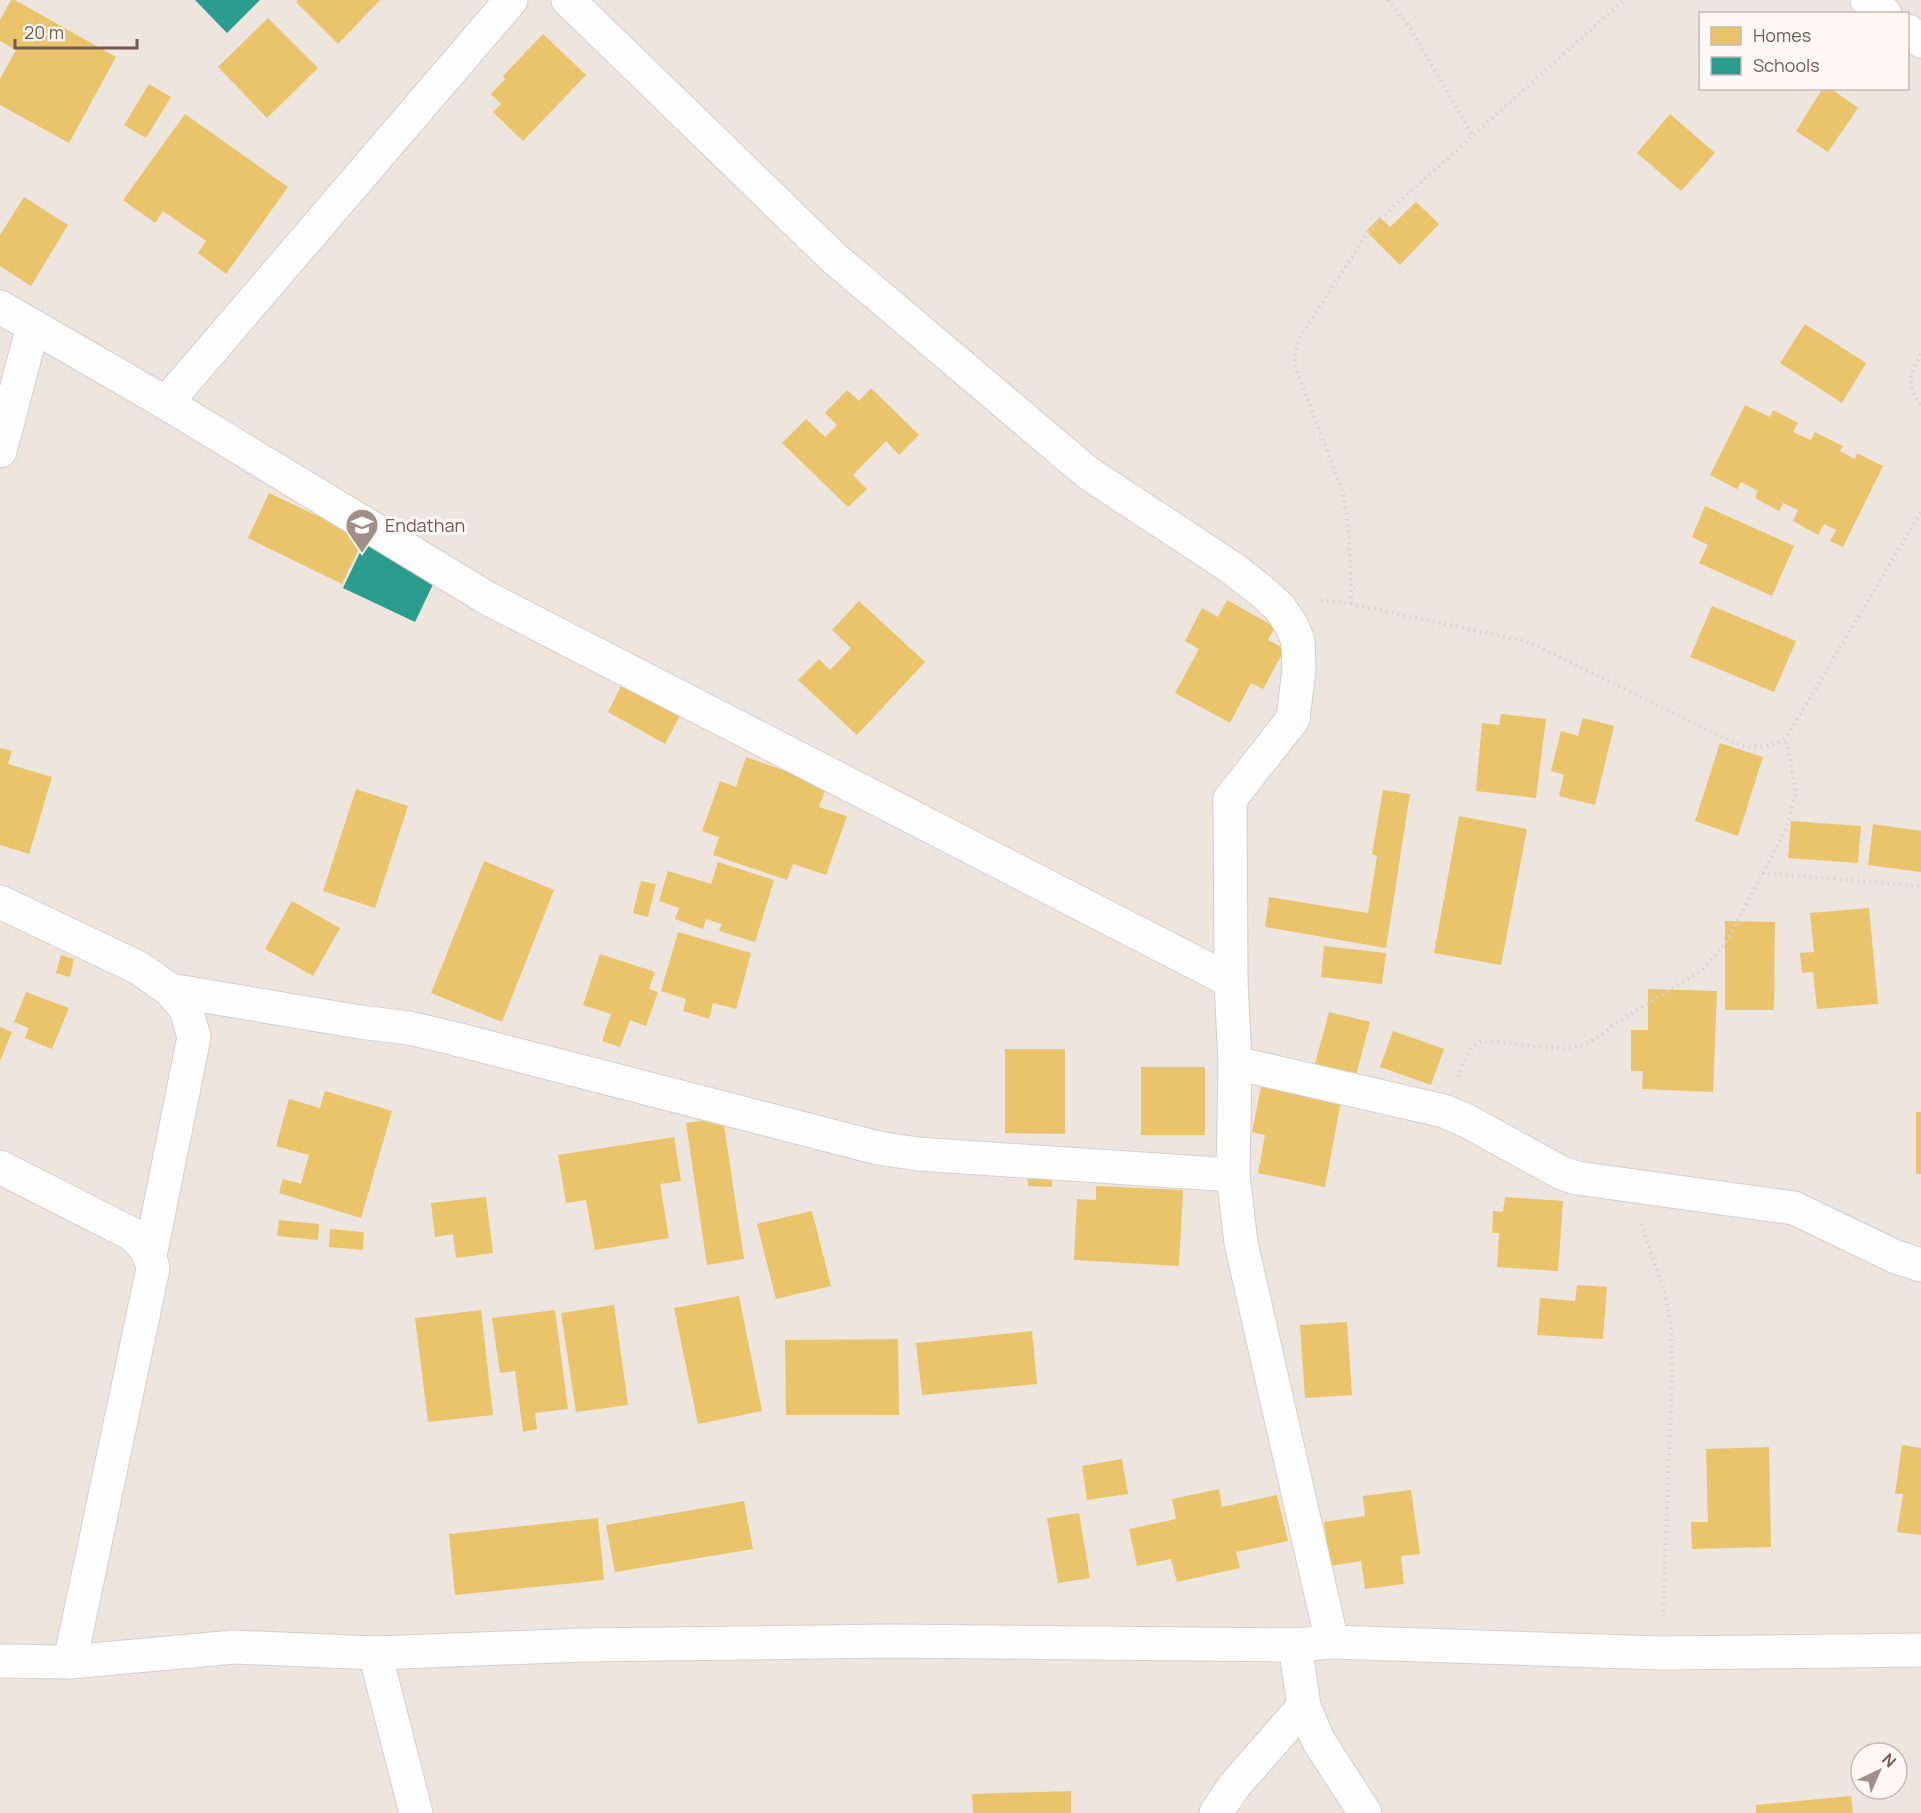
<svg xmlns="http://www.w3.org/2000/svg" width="1921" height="1813" font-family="Manrope,sans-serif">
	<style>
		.residential { fill: #eee5df; fill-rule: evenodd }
		.homes { fill: #e9c46a }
		.schools { fill: #2a9d8f }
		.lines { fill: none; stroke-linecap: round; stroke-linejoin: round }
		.minor-casing { stroke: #d4cfcb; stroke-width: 35 }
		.path { stroke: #dad3d0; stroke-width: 4; stroke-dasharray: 1.5 4.5; stroke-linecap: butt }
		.minor { stroke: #fefdfd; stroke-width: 33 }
		.labels { text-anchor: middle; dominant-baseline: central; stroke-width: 6; stroke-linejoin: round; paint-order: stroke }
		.poi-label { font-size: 18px; fill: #735a52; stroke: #fdf8f3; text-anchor: start }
	</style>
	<rect width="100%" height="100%" fill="#f6f3f0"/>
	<path class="residential" d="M0,0h1921v1813h-1921zM1700,14h208v74h-208zM1861,1753h36v36h-36z"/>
	<g class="homes">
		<path d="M11,0h4l101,57 -47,86 -69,-38v-26l16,-29 -16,-9v-21z"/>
		<path d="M298,0h82l-42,44 -42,-42z"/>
		<path d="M268,18l50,50 -51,50 -49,-51z"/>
		<path d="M543,34l43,41 -63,66 -30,-29 8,-8 -10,-10 14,-15 -2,-3z"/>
		<path d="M149,84l22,13 -25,41 -22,-13z"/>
		<path d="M1823,88h7l28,20 -30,44 -32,-21z"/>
		<path d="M185,114l103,73 -62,87 -28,-21 8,-12 -43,-30 -8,12 -32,-23z"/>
		<path d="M1670,114l45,39 -34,38 -44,-38z"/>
		<path d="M24,197l44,28 -37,61 -31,-20v-31z"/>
		<path d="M1416,202l23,22 -39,41 -34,-34 14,-14 10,10z"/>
		<path d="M1805,324l61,39 -24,40 -62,-40z"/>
		<path d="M871,388l48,47 -20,20 -13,-14 -33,34 14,14 -19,18 -66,-64 24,-24 19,18 12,-12 -12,-12 22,-23 12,11z"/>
		<path d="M1745,405l25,12 3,-7 25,13 -5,9 18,8 4,-8 28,14 -3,5 15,8 2,-6 26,13 -40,81 -13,-6 6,-11 -12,-6 -6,11 -25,-14 5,-11 -15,-7 -4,8 -24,-13 3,-7 -17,-9 -4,7 -27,-14z"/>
		<path d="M269,493l95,45 -22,46 -94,-46z"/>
		<path d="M1705,506l89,40 -22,50 -73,-33 9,-18 -16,-8z"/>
		<path d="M1227,600l48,27 -7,13 17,9 -22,40 -12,-6 -21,40 -55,-30 24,-44 -14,-8 17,-33 16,9z"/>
		<path d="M859,601l66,61 -68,73 -59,-55 21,-21 11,11 21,-22 -19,-18z"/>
		<path d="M1712,606l84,35 -22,51 -84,-35z"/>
		<path d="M624,680l58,32 -17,32 -57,-32z"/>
		<path d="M1501,714l45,5 -10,79 -60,-7 6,-68 17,2z"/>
		<path d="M1583,718l31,8 -19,79 -36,-9 5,-21 -13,-4 10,-40 17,5z"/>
		<path d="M1720,743l43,14 -25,79 -43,-15z"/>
		<path d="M0,748l12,3 -4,13 44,13 -23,77 -29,-9z"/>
		<path d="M746,757l81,29 -8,21 28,9 -21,59 -33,-11 -6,16 -74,-25 6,-18 -17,-6 18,-50 16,6z"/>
		<path d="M356,789l52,17 -33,102 -52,-17z"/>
		<path d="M1383,790l27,4 -24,154 -121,-21 4,-30 99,16 9,-57 -5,-2z"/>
		<path d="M1459,816l68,13 -26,136 -67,-12z"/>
		<path d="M1791,821l70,5 -3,37 -70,-5z"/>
		<path d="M1873,824l48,7v41l-53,-7z"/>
		<path d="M484,861l70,29 -52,132 -71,-29z"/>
		<path d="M718,862l56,18 -19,62 -36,-11 3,-7 -16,-5 -3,10 -28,-10 4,-11 -20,-7 9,-30 43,13z"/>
		<path d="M641,881l15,3 -8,33 -15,-4z"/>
		<path d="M292,901l48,27 -27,48 -48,-27z"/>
		<path d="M1869,908l9,96 -61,5 -4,-37 -11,1 -2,-20 14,-1 -4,-39z"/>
		<path d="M1725,921l50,1 -1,88h-49z"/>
		<path d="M678,932l73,21 -15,56 -23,-6 -4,16 -26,-8 3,-12 -25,-8z"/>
		<path d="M1324,946l62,7 -4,31 -61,-7z"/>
		<path d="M600,954l55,18 -6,17 9,3 -12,34 -16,-6 -10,27 -18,-6 9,-27 -28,-9z"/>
		<path d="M61,955l13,4 -4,18 -14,-4z"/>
		<path d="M1648,989l69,2 -4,101 -71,-3 1,-18h-12v-41h17z"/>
		<path d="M26,992l43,16 -17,41 -27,-11 4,-10 -15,-6z"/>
		<path d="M1329,1012l41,10 -14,53 -41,-11z"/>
		<path d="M0,1027l12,5 -12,29z"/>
		<path d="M1393,1031l51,18 -13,36 -51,-18z"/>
		<path d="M1005,1049h60v85l-60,-1z"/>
		<rect x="1141" y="1067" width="64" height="68"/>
		<path d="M1261,1087l80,14 -16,86 -67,-14 7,-38 -13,-3z"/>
		<path d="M325,1091l67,20 -31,107 -82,-25 4,-14 18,5 8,-29 -33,-9 13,-47 31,9z"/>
		<rect x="1916" y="1112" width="5" height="62"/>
		<path d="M723,1118l21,141 -37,6 -21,-142z"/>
		<path d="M674,1137l7,44 -21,3 9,54 -74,12 -9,-50 -20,3 -8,-48z"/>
		<path d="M1027,1168h25v19l-24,-1z"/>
		<path d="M1096,1186l87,4 -4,76 -105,-6 3,-61 19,1z"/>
		<path d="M486,1197l7,56 -37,5 -3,-24 -18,3 -4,-34z"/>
		<path d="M1505,1197l58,4 -5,70 -61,-4 2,-34h-7l1,-22 10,1z"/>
		<path d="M812,1211l19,75 -55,13 -19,-75z"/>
		<path d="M279,1220l40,4 -1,16 -41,-4z"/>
		<path d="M330,1229l34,3 -1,18 -34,-3z"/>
		<path d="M1577,1285l30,2 -4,52 -66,-4 3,-37 35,3z"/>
		<path d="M739,1296l23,115 -64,13 -24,-116z"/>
		<path d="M614,1305l14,100 -52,7 -15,-99z"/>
		<path d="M481,1310l12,105 -65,7 -13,-104z"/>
		<path d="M555,1310l13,99 -33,4 2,16 -14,3 -8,-61 -15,2 -8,-55z"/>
		<path d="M1347,1322l5,73 -47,3 -5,-73z"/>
		<path d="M1032,1331l5,53 -115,11 -6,-52z"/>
		<path d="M898,1339l1,76h-113l-1,-75z"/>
		<path d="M1902,1445l19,3v87l-24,-3 6,-38h-8z"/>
		<path d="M1769,1447l2,100 -79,2 -1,-27h17l-2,-73z"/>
		<path d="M1122,1459l6,35 -41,6 -5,-34z"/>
		<path d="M1219,1489l3,18 55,-12 11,46 -52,11 4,16 -63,14 -6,-23 -34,7 -8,-37 47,-10 -4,-20z"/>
		<path d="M1411,1490l9,64 -19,2 3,28 -39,5 -4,-28 -31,5 -6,-44 41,-6 -2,-20z"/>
		<path d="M744,1501l9,48 -138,23 -9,-47z"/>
		<path d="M1079,1513l11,65 -32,5 -11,-65z"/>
		<path d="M598,1518l6,62 -149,15 -6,-61z"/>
		<path d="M1071,1791v22h-98l-1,-19z"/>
		<path d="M1851,1796l2,17h-97v-8z"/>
	</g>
	<g class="schools">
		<path d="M195,0h65l-33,33z"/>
		<path d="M365,542l72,34 -22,46 -72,-34z"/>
	</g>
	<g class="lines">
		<g class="minor-casing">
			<g id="minor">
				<path d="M568,0l266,258 254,215 144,95 32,25 16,15 12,18 6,15 1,28 -6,50 -63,80 1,182 4,82 -2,112 8,68 91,399"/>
				<path d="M1867,0l18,14"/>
				<path d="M1908,31l13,10"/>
				<path d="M0,307l166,96 321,195 744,383"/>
				<path d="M166,403l345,-403"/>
				<path d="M0,451l33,-125"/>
				<path d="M0,902l139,66 31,22 16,19 8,28 -44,219"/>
				<path d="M170,990l190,32 49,6 43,10 426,110 40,6 315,21"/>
				<path d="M1235,1063l209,48 21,9 97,53 15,5 217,30 102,49 25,8"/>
				<path d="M0,1167l130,66c13,10 19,19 23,35l-83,394"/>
				<path d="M1295,1645l9,61 14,34 47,73"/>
				<path d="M375,1653l41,160"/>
				<path d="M0,1661l70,1 164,-15 141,6 209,-8 307,-4 404,4 37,-3 329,11 260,-3"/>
				<path d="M1216,1813l18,-27 70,-80"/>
			</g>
		</g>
		<g class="path">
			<path d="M1388,0l21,26 64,110"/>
			<path d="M1921,354c-13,24 -15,28 0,52"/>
			<path d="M1321,600l30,4 173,37 15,6 202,99c17,2 30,1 45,-8l135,-226"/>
			<path d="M1351,604c-1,-40 0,-78 -10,-117l-46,-121 -1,-9 6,-20 67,-103 24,-25 233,-209"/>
			<path d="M1762,873l159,13"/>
			<path d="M1458,1077c6,-14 10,-32 26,-36l82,8 17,-4 20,-11 10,-9 89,-55 23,-26 61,-114 10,-38 -10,-53"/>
			<path d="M1641,1224l24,69 6,35 1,47 -9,241"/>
		</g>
		<use href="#minor" class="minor"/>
	</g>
	<defs>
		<g id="school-pin" transform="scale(1.725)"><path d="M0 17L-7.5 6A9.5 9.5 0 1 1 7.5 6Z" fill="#a19089" stroke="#fdf8f3"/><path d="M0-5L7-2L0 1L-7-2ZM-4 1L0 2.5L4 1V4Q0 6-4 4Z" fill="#fff"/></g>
	</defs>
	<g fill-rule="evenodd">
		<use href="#school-pin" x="362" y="525"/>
	</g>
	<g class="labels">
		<g class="poi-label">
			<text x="385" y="525">Endathan</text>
		</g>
	</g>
	<rect x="1699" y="12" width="210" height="78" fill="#fdf8f3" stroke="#c6b9b3" stroke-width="1.5"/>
	<rect x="1711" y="27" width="30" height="18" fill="#e9c46a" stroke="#c6b9b3" stroke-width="1.5"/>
	<text x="1753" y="42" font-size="18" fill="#735a52">Homes</text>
	<rect x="1711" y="57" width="30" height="18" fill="#2a9d8f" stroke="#c6b9b3" stroke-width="1.5"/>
	<text x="1753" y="72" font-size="18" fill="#735a52">Schools</text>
	<g transform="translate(1879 1771) rotate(44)"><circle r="28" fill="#fdf8f3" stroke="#c6b9b3" stroke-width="1.5"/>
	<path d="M0-4.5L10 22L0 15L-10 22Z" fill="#a19089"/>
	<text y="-9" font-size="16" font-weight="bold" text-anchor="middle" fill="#735a52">N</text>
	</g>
	<path d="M15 39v9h122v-9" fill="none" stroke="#735a52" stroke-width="3"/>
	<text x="24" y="39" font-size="18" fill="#735a52" stroke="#fdf8f3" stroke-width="4.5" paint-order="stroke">20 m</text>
</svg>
